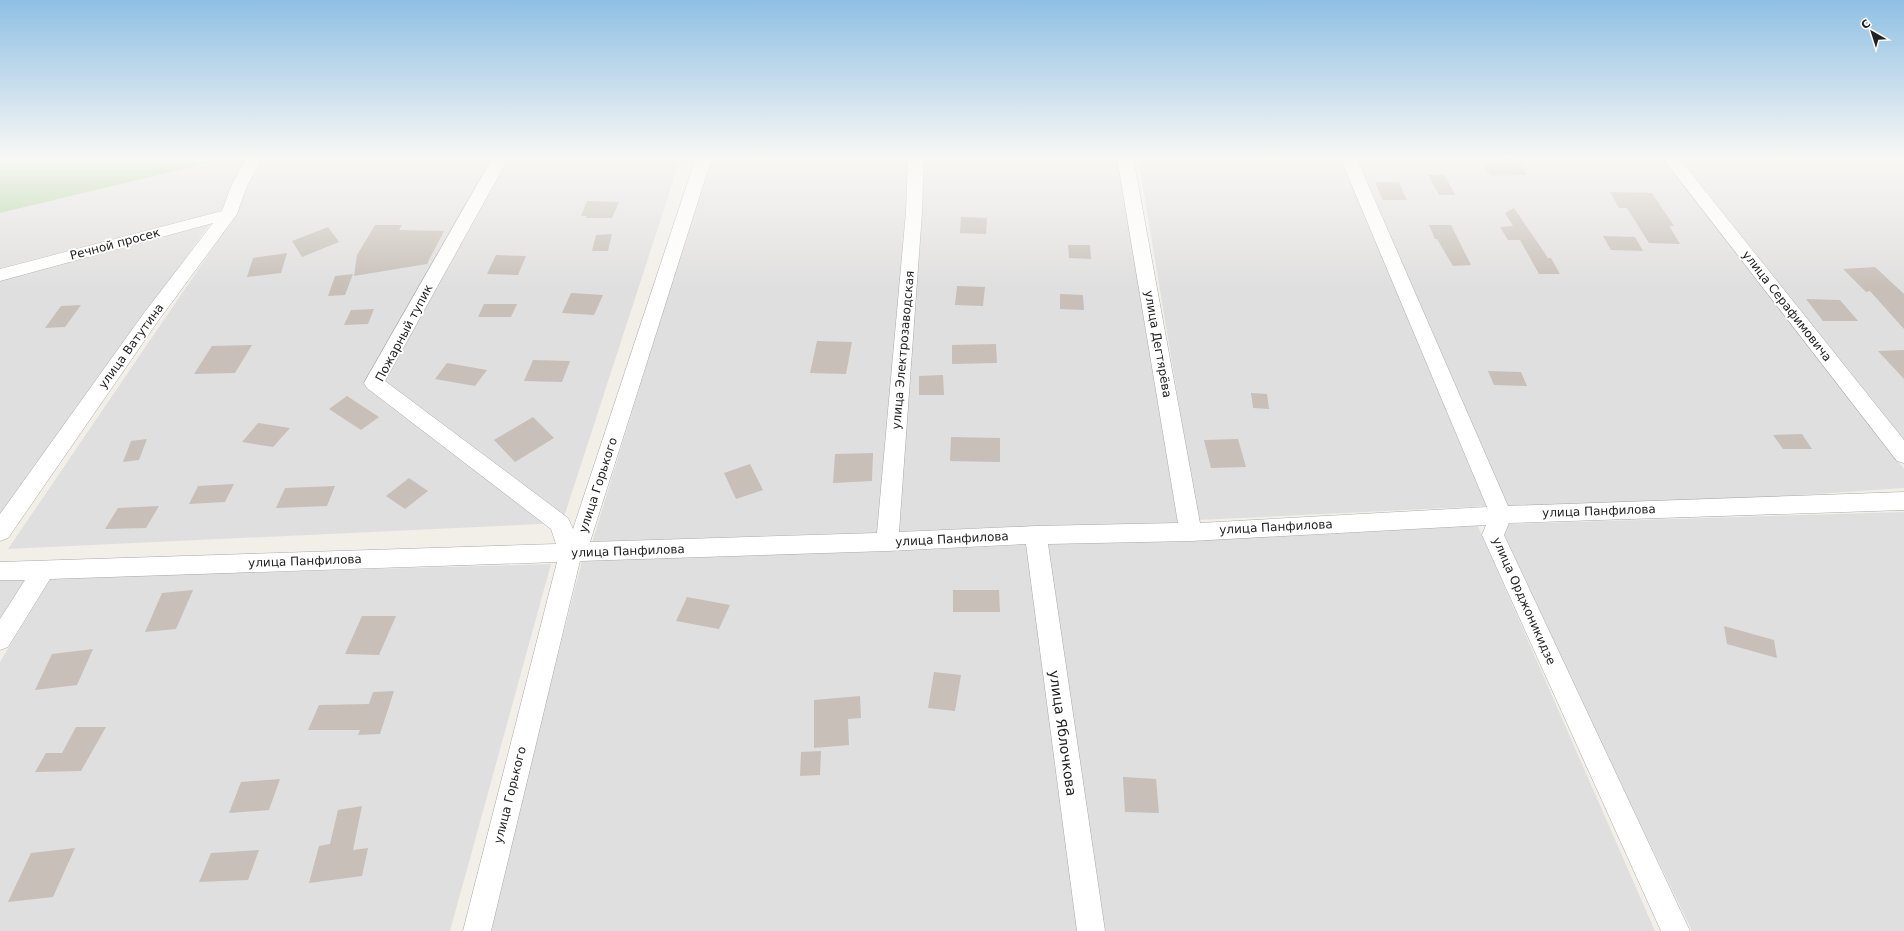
<svg xmlns="http://www.w3.org/2000/svg" width="1904" height="931" font-family="'DejaVu Sans',sans-serif">
	<style>
		.residential { fill: #e0dfdf }
		.forest { fill: #add19e }
		.building { fill: #c7bfb8 }
		.lines { fill: none; stroke-linecap: round; stroke-linejoin: round }
		.street-casing { stroke: #a9a9a9; stroke-width: 1 }
		.street { fill: #fff; fill-rule: evenodd }
		.labels { text-anchor: middle; dominant-baseline: central; stroke-width: 4; stroke-linejoin: round; paint-order: stroke }
		.street-label { font-size: 12px; fill: #222; stroke: #fff }
		.near-street-label { font-size: 14px; fill: #222; stroke: #fff }
	</style>
	<rect width="100%" height="100%" fill="#f2efe9"/>
	<g class="residential">
		<path d="M234,157h16l-29,54 -221,57v-55z"/>
		<path d="M266,157h415l-119,366 -554,26 230,-338 7,-24z"/>
		<path d="M710,157h410l61,367 -590,22z"/>
		<path d="M1138,157h204l145,349 -289,14z"/>
		<path d="M1353,157h310l241,312v19l-403,27z"/>
		<path d="M1679,157h225v285z"/>
		<path d="M210,224l-210,293v-236z"/>
		<path d="M1904,512v419h-212l-191,-395 7,-12z"/>
		<path d="M1477,524l178,407h-553l-56,-387z"/>
		<path d="M1027,542l51,389h-591l95,-370z"/>
		<path d="M551,564l-101,367h-450v-269l51,-84z"/>
		<path d="M30,576l-30,48v-46z"/>
	</g>
	<path class="forest" d="M0,157h234l-234,56z"/>
	<g class="building">
		<path d="M1516,159l11,16 -37,1 -11,-16z"/>
		<path d="M1428,175h17l10,20h-16z"/>
		<path d="M1375,182h24l8,18h-24z"/>
		<path d="M1610,192l42,1 22,33h-5l11,18 -31,-1 -22,-35h-8z"/>
		<path d="M587,201l32,1 -7,16h-26l1,-2h-6z"/>
		<path d="M1514,208l34,50h3l9,16h-21l-19,-34h-12l-8,-13 13,-1 -8,-13z"/>
		<path d="M961,217l26,1 -1,16 -26,-1z"/>
		<path d="M375,225h27l-3,5 45,1 -17,33 -73,12 3,-21z"/>
		<path d="M1429,225h22l20,40 -18,1 -16,-27h-2z"/>
		<path d="M328,227l11,15 -37,15 -10,-16z"/>
		<path d="M612,234l-4,17h-16l4,-16z"/>
		<path d="M1603,236l32,1 8,14 -32,-1z"/>
		<path d="M1068,245h22l1,14 -22,-1z"/>
		<path d="M287,253l-6,20 -34,4 6,-19z"/>
		<path d="M496,255l30,1 -8,19 -31,-1z"/>
		<path d="M1875,267l29,27v35l-34,-38 -4,1 -23,-23z"/>
		<path d="M353,274l-8,21 -17,1 7,-20z"/>
		<path d="M957,286l28,1 -2,19 -28,-1z"/>
		<path d="M571,293l32,2 -9,20 -32,-2z"/>
		<path d="M1060,294l23,1 1,15 -24,-1z"/>
		<path d="M1806,299l34,1 18,21h-35z"/>
		<path d="M484,304h33l-6,13h-33z"/>
		<path d="M81,305l-16,22 -20,1 16,-22z"/>
		<path d="M374,309l-6,15 -24,1 7,-15z"/>
		<path d="M817,341l35,1 -6,32 -36,-1z"/>
		<path d="M996,344l1,19 -45,1v-19z"/>
		<path d="M252,345l-17,28 -41,1 18,-28z"/>
		<path d="M1904,350v29l-26,-28z"/>
		<path d="M533,360l37,1 -8,21 -38,-1z"/>
		<path d="M447,363l40,7 -12,16 -40,-7z"/>
		<path d="M1488,371l33,1 6,14 -33,-1z"/>
		<path d="M943,375l1,20h-25v-19z"/>
		<path d="M1251,393l16,1 2,15 -16,-1z"/>
		<path d="M347,396l32,21 -18,13 -32,-21z"/>
		<path d="M533,417l21,21 -39,24 -21,-22z"/>
		<path d="M258,423l32,5 -17,19 -31,-5z"/>
		<path d="M1802,434l10,15h-29l-10,-14z"/>
		<path d="M951,437l49,1v24l-50,-1z"/>
		<path d="M147,439l-8,21 -16,2 8,-21z"/>
		<path d="M1238,439l8,28 -35,1 -7,-28z"/>
		<path d="M873,453l-1,28 -39,2 2,-29z"/>
		<path d="M750,464l13,26 -27,9 -12,-26z"/>
		<path d="M409,478l19,13 -23,18 -19,-13z"/>
		<path d="M234,484l-9,18 -36,2 9,-18z"/>
		<path d="M335,486l-8,20 -51,2 9,-20z"/>
		<path d="M159,506l-13,22 -41,1 13,-21z"/>
		<path d="M193,590l-17,39 -31,3 17,-39z"/>
		<path d="M953,590h46l1,22h-47z"/>
		<path d="M687,597l43,8 -11,24 -43,-8z"/>
		<path d="M362,616h34l-17,39 -34,-1z"/>
		<path d="M1724,626l50,14 3,18 -50,-14z"/>
		<path d="M93,649l-16,36 -42,5 17,-36z"/>
		<path d="M934,672l27,3 -6,36 -27,-3z"/>
		<path d="M394,691l-14,43 -22,1 2,-5h-52l11,-25 50,-1 4,-12z"/>
		<path d="M860,696l1,22 -13,1 1,26 -35,3v-48z"/>
		<path d="M76,727h30l-25,44 -46,1 11,-19h16z"/>
		<path d="M821,751l-1,24 -20,1 1,-24z"/>
		<path d="M1123,777l33,2 3,34 -34,-1z"/>
		<path d="M280,779l-11,31 -40,3 12,-31z"/>
		<path d="M362,806l-9,44 15,-2 -6,28 -53,7 10,-37 11,-2 8,-34z"/>
		<path d="M75,848l-22,49 -45,5 23,-49z"/>
		<path d="M259,850l-11,30 -49,2 12,-29z"/>
	</g>
	<g class="lines">
		<g class="street-casing">
			<g id="street">
				<path d="M247,157h16l-16,29 -10,28 -79,107 -150,217 -8,3v-27l144,-201 69,-90 -213,58v-12l222,-58 9,-25z"/>
				<path d="M493,157h16l-124,224 183,137 5,11 123,-372h16l-122,385 287,-9 29,-321 2,-55h16l-2,55 -23,320 137,-6 142,-3 -61,-366h16l67,366 287,-16 -147,-350h16l152,349 396,-14v18l-395,13 -5,12 186,396h-29l-179,-396 4,-10 -295,16 -143,3 57,387h-28l-51,-387 -139,7 -307,10 -89,370h-28l94,-369 -507,17 -42,68 -8,3v-31l25,-39h-25v-18l556,-18 -5,-15 -184,-141 -3,-5z"/>
				<path d="M1662,157h16l226,283v23l-7,-2z"/>
			</g>
		</g>
		<use href="#street" class="street"/>
	</g>
	<linearGradient id="sky" x2="0" y2="1"><stop stop-color="#8fc0e4"/><stop offset="0.55" stop-color="#f9f8f5"/><stop offset="1" stop-color="#f9f8f5" stop-opacity="0"/></linearGradient>
	<rect width="1904" height="288" fill="url(#sky)"/>
	<g class="labels">
		<g class="street-label">
			<text transform="translate(115 244) rotate(-15)">Речной просек</text>
			<text transform="translate(1787 306) rotate(52)">улица Серафимовича</text>
			<text transform="translate(404 333) rotate(-62)">Пожарный тупик</text>
			<text transform="translate(1158 344) rotate(80)">улица Дегтярёва</text>
			<text transform="translate(131 346) rotate(-54)">улица Ватутина</text>
			<text transform="translate(903 350) rotate(-85)">улица Электрозаводская</text>
			<text transform="translate(598 485) rotate(-72)">улица Горького</text>
			<text transform="translate(1599 511) rotate(-2)">улица Панфилова</text>
			<text transform="translate(1276 527) rotate(-3)">улица Панфилова</text>
			<text transform="translate(952 539) rotate(-3)">улица Панфилова</text>
			<text transform="translate(628 551) rotate(-2)">улица Панфилова</text>
			<text transform="translate(305 561) rotate(-2)">улица Панфилова</text>
			<text transform="translate(1524 601) rotate(66)">улица Орджоникидзе</text>
			<text transform="translate(510 795) rotate(-76)">улица Горького</text>
		</g>
		<g class="near-street-label">
			<text transform="translate(1063 733) rotate(82)">улица Яблочкова</text>
		</g>
	</g>
	<g transform="translate(1872 32) rotate(321)" stroke="#ffffff" stroke-width="3" paint-order="stroke">
	<path d="M0-3L7 15L0 10L-7 15Z" fill="#222222"/>
	<text y="-6" font-size="11" font-weight="bold" text-anchor="middle" fill="#222222">С</text>
	</g>
</svg>
